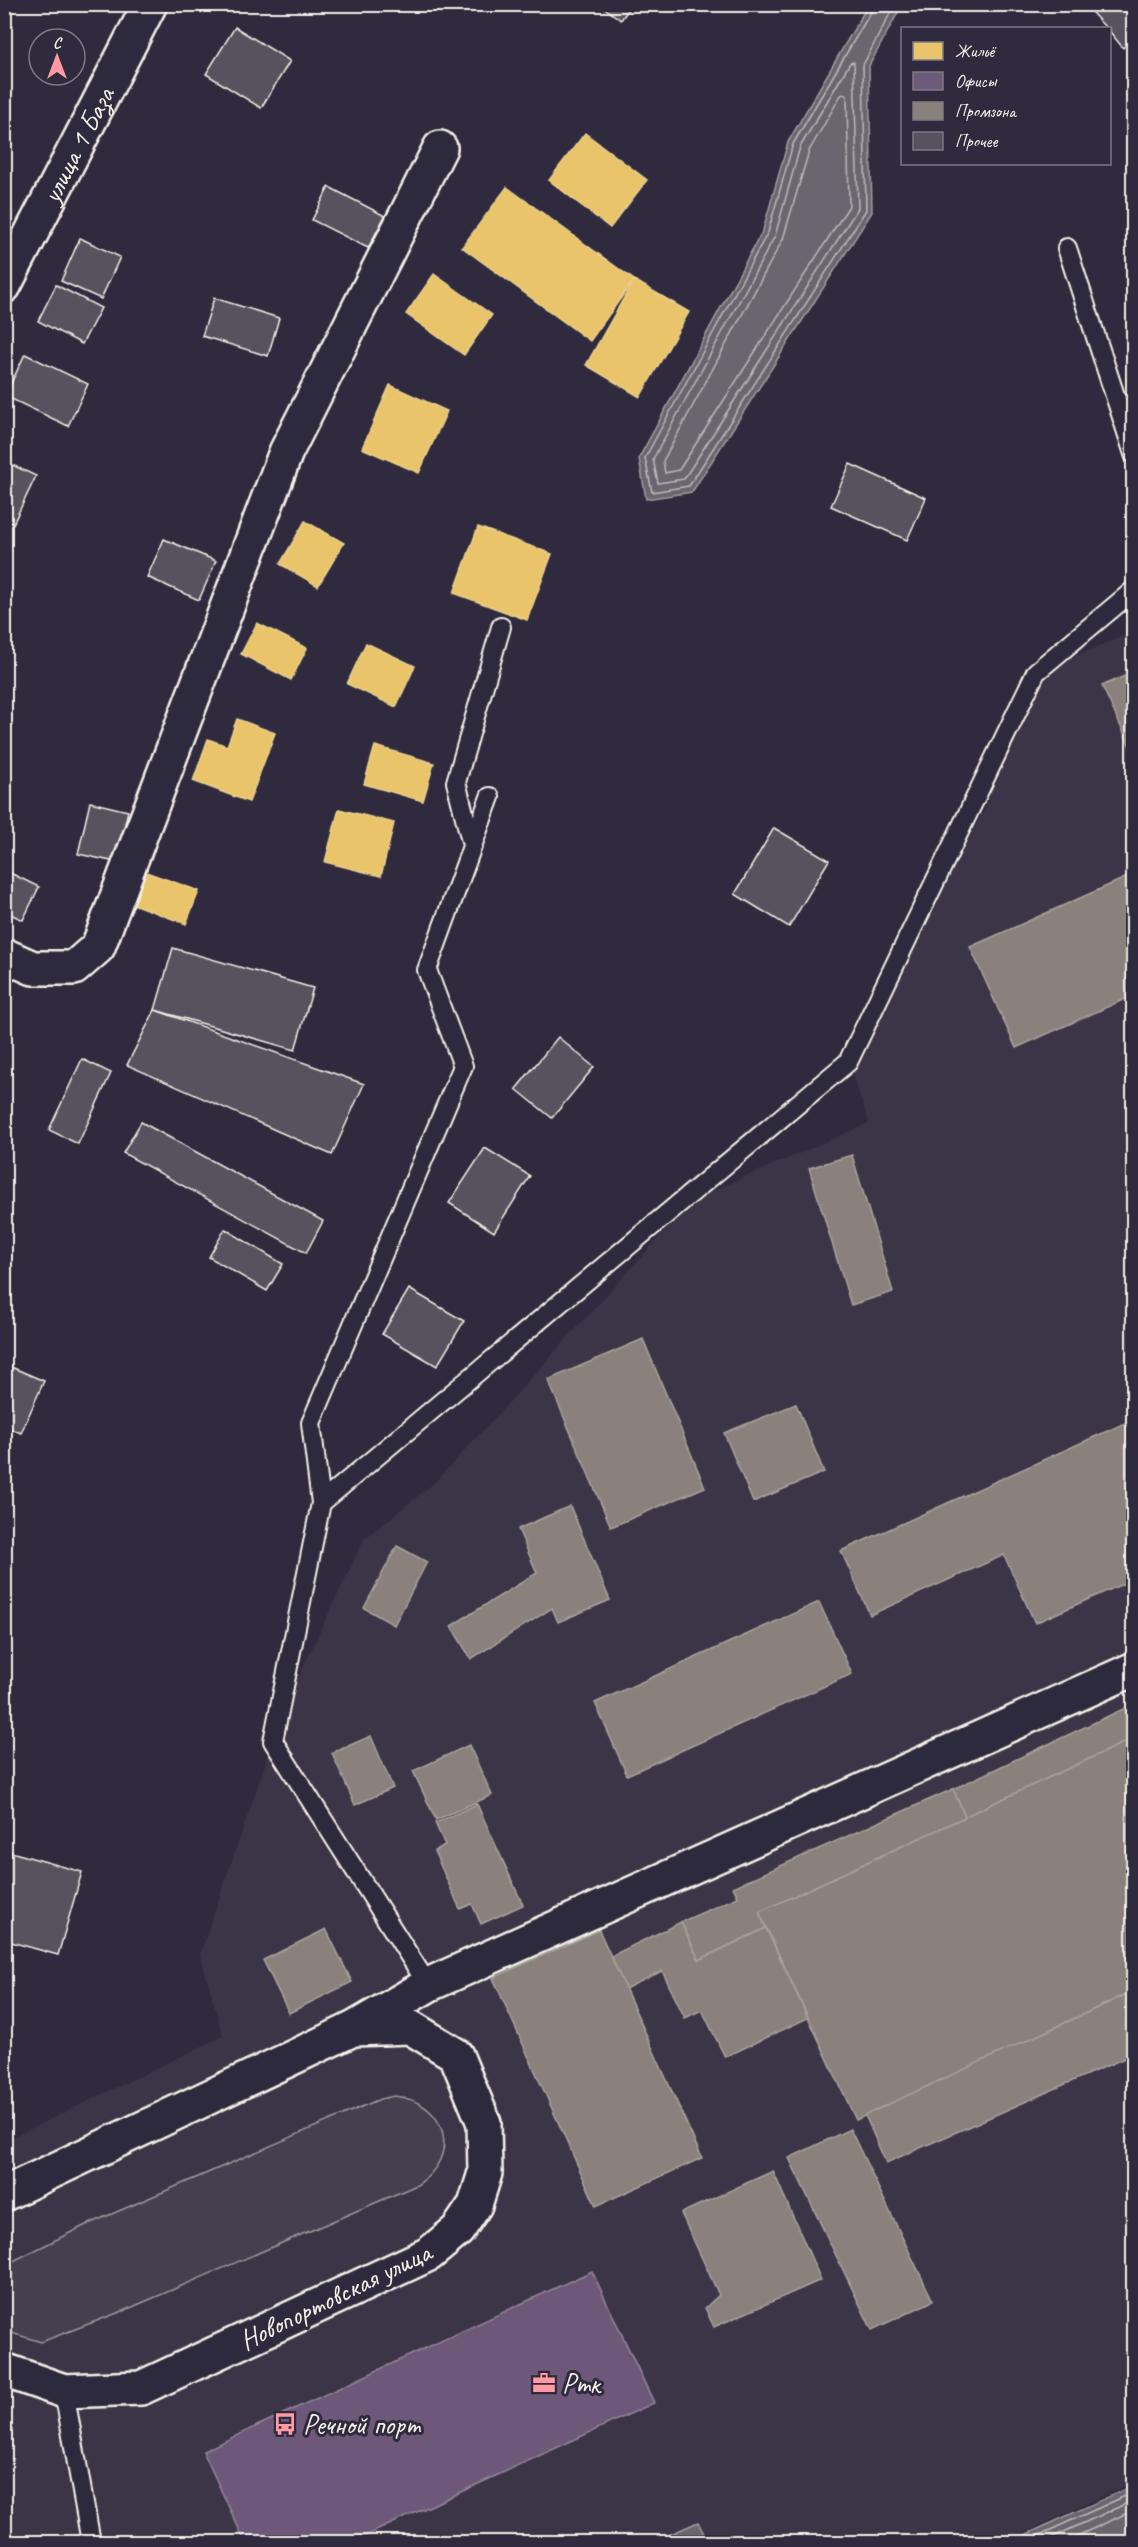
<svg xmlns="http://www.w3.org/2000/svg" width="1138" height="2547" font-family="Caveat,sans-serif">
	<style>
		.built { fill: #3b3647 }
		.green { fill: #454050; stroke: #9c989c; stroke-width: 1.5 }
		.water { fill: #6a6670; stroke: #a19ea0; stroke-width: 1.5 }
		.pier { fill: #2f2a3d }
		.homes { fill: #e9c46a; stroke: #ecd290; stroke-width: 1.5 }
		.offices { fill: #6d597a; stroke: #96879b; stroke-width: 1.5 }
		.industry { fill: #8a817c; stroke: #aaa39c; stroke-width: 1.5 }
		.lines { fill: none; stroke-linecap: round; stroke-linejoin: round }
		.shore { stroke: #bdb9b8; stroke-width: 1.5 }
		.building { fill: #56525f; stroke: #f4f1e8; stroke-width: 1.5 }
		.lane-casing { stroke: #f4f1e8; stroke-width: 22 }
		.street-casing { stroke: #f4f1e8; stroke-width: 38 }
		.secondary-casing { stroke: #f4f1e8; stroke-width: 38 }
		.lane { stroke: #2f2a3d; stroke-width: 18 }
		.street { stroke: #2f2a3d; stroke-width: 33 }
		.secondary { stroke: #2f2a3d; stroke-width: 33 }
		.labels { text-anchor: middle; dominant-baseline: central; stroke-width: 6; stroke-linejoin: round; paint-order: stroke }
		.street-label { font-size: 28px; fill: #f4f1e8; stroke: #2f2a3d }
		.poi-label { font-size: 28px; fill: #f4f1e8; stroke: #2f2a3d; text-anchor: start }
	</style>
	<rect width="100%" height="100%" fill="#2f2a3d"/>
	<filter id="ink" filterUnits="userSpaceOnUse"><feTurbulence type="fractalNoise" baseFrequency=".0167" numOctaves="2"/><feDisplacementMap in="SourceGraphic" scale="12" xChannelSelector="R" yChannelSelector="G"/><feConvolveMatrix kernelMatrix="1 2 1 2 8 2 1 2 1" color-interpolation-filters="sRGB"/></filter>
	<g filter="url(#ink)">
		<path class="built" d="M1133,632v1853l-123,57h-302l-10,-20 -45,20h-648v-401l218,-105 -23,-82 86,-251 78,-164 70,-56 68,-73 192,-211 175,-76 -21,-61 141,-261 5,-68 42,-61z"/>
		<path class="green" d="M394,2096c52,5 69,60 23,89l-294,126 -82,31 -36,-11v-66l81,-40 294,-126z"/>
		<g class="water">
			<path d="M868,5h34l-33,61 3,146 -180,280 -46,7 -7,-41 124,-228 25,-88z"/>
			<path d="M1133,2485v57h-123z"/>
			<path d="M698,2522l10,20h-55z"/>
		</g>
		<path class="pier" d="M1134,2482l-1,3 -126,57 2,-2z"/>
		<g class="homes">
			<path d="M585,133l62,47 -37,48 -61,-48z"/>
			<path d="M507,187l127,93 -44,61 -128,-94z"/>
			<path d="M434,274l58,41 -28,40 -58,-41z"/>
			<path d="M634,280l55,32 -49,85 -54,-32z"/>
			<path d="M390,385l57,26 -28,62 -57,-25z"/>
			<path d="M305,521l39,22 -26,43 -38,-22z"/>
			<path d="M478,527l74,27 -25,66 -73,-27z"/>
			<path d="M257,623l50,25 -16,32 -50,-26z"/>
			<path d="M366,643l49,23 -19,41 -49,-23z"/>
			<path d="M237,719l38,14 -26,69 -56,-21 15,-42 19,7z"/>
			<path d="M375,746l59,17 -11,38 -59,-17z"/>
			<path d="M339,809l55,14 -13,53 -56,-14z"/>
			<path d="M146,872l53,19 -13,33 -53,-20z"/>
		</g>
		<path class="offices" d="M592,2271l62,132 -302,139h-107l-42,-91z"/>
		<g class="industry">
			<path d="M1134,672v81h-1l-31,-67z"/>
			<path d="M1134,874v121l-118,53 -46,-101z"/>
			<path d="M852,1155l41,137 -42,13 -42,-137z"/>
			<path d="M643,1339l62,148 -94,40 -63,-147z"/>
			<path d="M796,1404l28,68 -71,30 -29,-69z"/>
			<path d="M1134,1419v160l-99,44 -31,-68 -134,60 -29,-64z"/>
			<path d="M570,1506l40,94 -52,22 -6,-14 -81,51 -20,-33 86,-53 -19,-44z"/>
			<path d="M397,1546l30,16 -33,63 -30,-17z"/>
			<path d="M819,1602l33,72 -225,101 -32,-72z"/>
			<path d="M1134,1704v34l-169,79 -12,-28z"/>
			<path d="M371,1736l22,52 -38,17 -23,-52z"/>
			<path d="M1134,1738v253l-278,129 -97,-208z"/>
			<path d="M469,1745l23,50 -56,25 -23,-49z"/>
			<path d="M953,1789l12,28 -206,95 7,16 -67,32 -18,-38 57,-25 -5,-10z"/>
			<path d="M477,1804l46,101 -42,19 -9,-20 -12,5 -26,-58 11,-6 -10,-22z"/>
			<path d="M681,1922l18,38 67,-32 42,90 -83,39 -23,-47 -17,8 -23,-47 -37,18 -14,-33z"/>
			<path d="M326,1929l26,53 -63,31 -26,-53z"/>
			<path d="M599,1930l103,228 -106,48 -103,-228z"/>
			<path d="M1134,1991v63l-248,109 -21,-48z"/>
			<path d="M850,2129l83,172 -61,29 -83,-172z"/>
			<path d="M773,2171l48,109 -107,47 -9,-19 14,-13 -38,-82z"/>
		</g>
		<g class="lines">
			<g class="shore">
				<path d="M873,4l-1,6 -79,134 -25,88 -123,226 7,34 37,-6 177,-276 -3,-145 32,-61"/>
				<path d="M854,62l4,146 -174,271 -26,4 -5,-24 122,-223 25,-89 50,-84z"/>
				<path d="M845,94l2,3 2,109 -170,264 -14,3 -2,-12 120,-222 26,-88 32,-56z"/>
				<path d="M1024,2542l110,-50"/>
				<path d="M1042,2542l92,-42"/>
				<path d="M1064,2542l70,-32"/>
			</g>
		</g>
		<g class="building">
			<path d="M599,4h33l-11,16z"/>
			<path d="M1084,4h50v34l-11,10 -13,-16v-4h-4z"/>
			<path d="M235,27l55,34 -29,47 -55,-34z"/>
			<path d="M329,187l56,29 -17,32 -56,-28z"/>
			<path d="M80,238l40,19 -19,42 -40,-18z"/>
			<path d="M56,285l45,23 -19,36 -44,-23z"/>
			<path d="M214,298l65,20 -11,38 -66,-20z"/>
			<path d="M25,354l63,30 -20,42 -63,-30z"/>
			<path d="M4,461l32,15 -23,48 -9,-4z"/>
			<path d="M850,464l76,34 -19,42 -76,-34z"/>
			<path d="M164,539l52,22 -17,39 -52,-23z"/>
			<path d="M90,802l38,9 -12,51 -38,-8z"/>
			<path d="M774,828l55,32 -40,67 -54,-33z"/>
			<path d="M4,870l35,17 -16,33 -19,-9z"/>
			<path d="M173,948l140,40 -18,62 -140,-40z"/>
			<path d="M155,1010l209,74 -32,71 -205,-90z"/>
			<path d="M558,1037l36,30 -42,51 -36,-29z"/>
			<path d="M82,1059l29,14 -33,71 -29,-14z"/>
			<path d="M141,1122l182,99 -17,32 -183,-100z"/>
			<path d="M485,1148l45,28 -36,56 -45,-29z"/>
			<path d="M225,1229l58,35 -16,27 -58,-34z"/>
			<path d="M409,1289l55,32 -27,45 -55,-32z"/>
			<path d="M4,1364l40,17 -23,52 -17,-7z"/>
			<path d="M4,1850l78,22 -24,83 -54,-15z"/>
		</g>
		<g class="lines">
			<g class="lane-casing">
				<g id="lane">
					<path d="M1067,248l67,206"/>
					<path d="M472,845l-16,-63 45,-155"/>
					<path d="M321,1503l-10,-80 152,-357 -36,-96 63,-173"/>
					<path d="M428,1985l-155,-244 48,-238 527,-441 188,-390 98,-82"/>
					<path d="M64,2391l27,151"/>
				</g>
			</g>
			<g class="street-casing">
				<g id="street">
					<path id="s1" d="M4,286l146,-282"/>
					<path d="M4,955l29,13h41l24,-21 188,-495 154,-304"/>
					<path d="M353,2029l75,-44 706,-316"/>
				</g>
			</g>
			<g class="secondary-casing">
				<path id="secondary" d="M4,2194l349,-165 57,-2 46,28 28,68 1,50 -10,32 -17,25 -29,24 -288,134 -77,3 -60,-21"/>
			</g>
			<use href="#lane" class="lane"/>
			<use href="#street" class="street"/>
			<use href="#secondary" class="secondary"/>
		</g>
	</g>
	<defs>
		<g id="office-bare" transform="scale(1.8)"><path d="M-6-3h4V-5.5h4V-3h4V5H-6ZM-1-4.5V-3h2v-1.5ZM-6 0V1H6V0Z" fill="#ff9aa2" stroke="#2f2a3d" stroke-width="2.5" paint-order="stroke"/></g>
		<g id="bus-bare" transform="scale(1.8)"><path d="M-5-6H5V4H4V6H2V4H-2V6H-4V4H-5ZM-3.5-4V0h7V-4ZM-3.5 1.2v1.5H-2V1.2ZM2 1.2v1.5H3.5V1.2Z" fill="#ff9aa2" stroke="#2f2a3d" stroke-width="2.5" paint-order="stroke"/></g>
	</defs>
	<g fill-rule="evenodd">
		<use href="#office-bare" x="544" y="2383"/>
		<use href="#bus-bare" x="285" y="2424"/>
	</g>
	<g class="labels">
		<g class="street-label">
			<text stroke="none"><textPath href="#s1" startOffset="159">улица 1 База</textPath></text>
			<text transform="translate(335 2296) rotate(-26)">Новопортовская улица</text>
		</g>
		<g class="poi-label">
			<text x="562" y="2383">Ртк</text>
			<text x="303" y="2424">Речной порт</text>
		</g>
	</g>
	<rect width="1138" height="2547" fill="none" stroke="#2f2a3d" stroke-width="24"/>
	<rect x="12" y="12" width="1114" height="2523" fill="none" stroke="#f4f1e8" stroke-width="2" filter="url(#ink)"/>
	<rect x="901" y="27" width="210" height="138" fill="#2f2a3d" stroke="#7e7a81" stroke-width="1.5"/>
	<rect x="913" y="42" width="30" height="18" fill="#e9c46a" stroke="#7e7a81" stroke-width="1.5"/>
	<text x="955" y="57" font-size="18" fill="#f4f1e8">Жильё</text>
	<rect x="913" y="72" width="30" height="18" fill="#6d597a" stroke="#7e7a81" stroke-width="1.5"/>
	<text x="955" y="87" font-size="18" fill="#f4f1e8">Офисы</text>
	<rect x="913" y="102" width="30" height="18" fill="#8a817c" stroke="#7e7a81" stroke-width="1.5"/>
	<text x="955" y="117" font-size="18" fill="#f4f1e8">Промзона</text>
	<rect x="913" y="132" width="30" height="18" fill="#56525f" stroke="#7e7a81" stroke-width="1.5"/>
	<text x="955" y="147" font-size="18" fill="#f4f1e8">Прочее</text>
	<g transform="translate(57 57)"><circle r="28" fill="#2f2a3d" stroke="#7e7a81" stroke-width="1.5"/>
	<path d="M0-4.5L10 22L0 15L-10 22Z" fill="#ff9aa2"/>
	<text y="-9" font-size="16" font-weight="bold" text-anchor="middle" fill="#f4f1e8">С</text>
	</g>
</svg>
